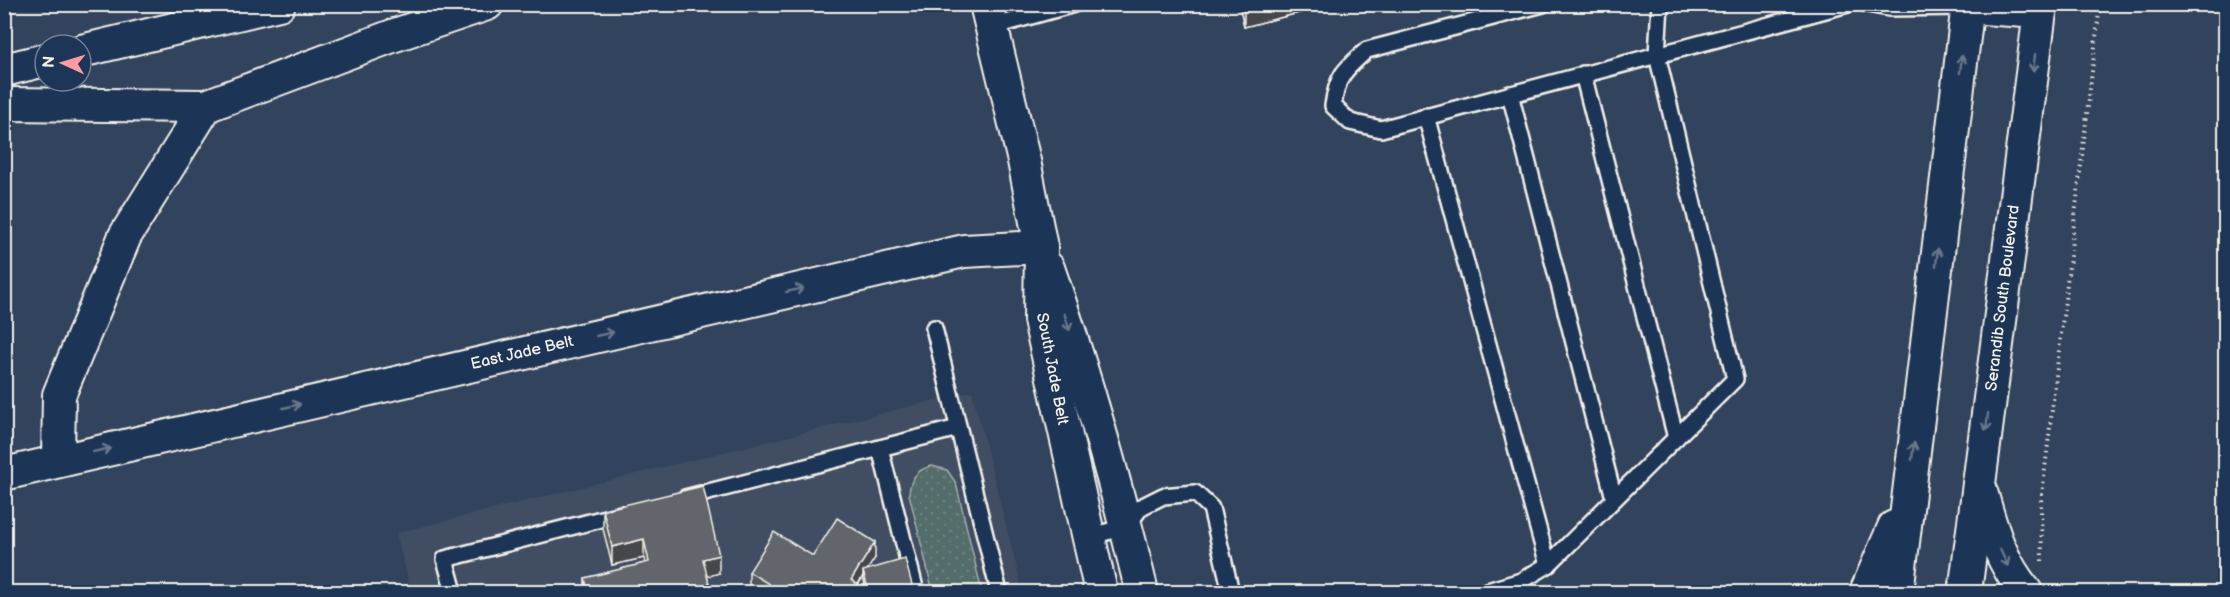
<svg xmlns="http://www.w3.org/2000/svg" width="2230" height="597" font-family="'Balsamiq Sans',sans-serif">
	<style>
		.built { fill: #404d62 }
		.grass { fill: url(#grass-dots); stroke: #a3afaa; stroke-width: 1.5 }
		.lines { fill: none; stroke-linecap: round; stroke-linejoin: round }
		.service-casing { stroke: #f4f1e8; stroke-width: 20 }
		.minor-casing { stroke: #f4f1e8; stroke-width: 36 }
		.path { stroke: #f4f1e8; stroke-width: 4; stroke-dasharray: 1.5 4.5; stroke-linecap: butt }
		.service { stroke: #1d3557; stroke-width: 15 }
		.minor { stroke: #1d3557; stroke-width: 32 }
		.wall { fill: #54575d; stroke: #f4f1e8; stroke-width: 1.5; fill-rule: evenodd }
		.shaded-wall { fill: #45474c; stroke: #f4f1e8; stroke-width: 1.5 }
		.building { fill: #62656c; stroke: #f4f1e8; stroke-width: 1.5 }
		.oneway { stroke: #68778a }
		.labels { text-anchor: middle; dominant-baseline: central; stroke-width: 5; stroke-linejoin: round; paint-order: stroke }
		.street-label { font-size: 16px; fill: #f4f1e8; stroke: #1d3557 }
	</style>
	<defs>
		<pattern id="grass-dots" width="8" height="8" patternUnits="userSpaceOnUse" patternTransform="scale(1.5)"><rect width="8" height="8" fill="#526d6b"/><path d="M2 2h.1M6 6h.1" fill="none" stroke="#6c8280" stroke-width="1.8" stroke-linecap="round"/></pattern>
	</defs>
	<rect width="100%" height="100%" fill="#32435d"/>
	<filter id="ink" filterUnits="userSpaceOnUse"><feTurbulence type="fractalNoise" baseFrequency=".0167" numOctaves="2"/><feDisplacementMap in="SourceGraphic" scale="12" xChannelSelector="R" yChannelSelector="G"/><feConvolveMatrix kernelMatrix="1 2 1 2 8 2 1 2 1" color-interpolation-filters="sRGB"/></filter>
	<g filter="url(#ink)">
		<path class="built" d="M972,391l51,201h-612l-15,-59z"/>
		<path class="grass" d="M932,466l15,4 9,13 26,109h-49l-24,-98c1,-16 8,-25 23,-28z"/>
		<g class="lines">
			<g class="service-casing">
				<g id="service">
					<path d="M1543,4l-176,46c-23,20 -30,26 -34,56l17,16 31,7 467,-125"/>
					<path d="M1867,4l22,4 79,-1"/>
					<path d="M992,27l82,-23"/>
					<path d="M1583,74l93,364"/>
					<path d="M1510,94l104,404"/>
					<path d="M1426,116l122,449 -27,16 -37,11"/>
					<path d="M934,328l65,264"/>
					<path d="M880,448l36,144"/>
					<path d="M685,498l273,-70"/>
					<path d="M1087,537l39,-10 15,-20 22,-11 32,-3 16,15 20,84"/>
					<path d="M1548,565l187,-186 -78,-324 3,-51"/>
					<path d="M454,592l-9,-33 176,-45"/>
				</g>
			</g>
			<g class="minor-casing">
				<g id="minor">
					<path d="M986,4l38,157 17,86 -1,73 61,272"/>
					<path d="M1968,7l72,5"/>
					<path d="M81,51l198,-47"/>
					<path d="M4,70l41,-10"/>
					<path d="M4,104l202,2"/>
					<path d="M1048,268c37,106 68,215 94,324"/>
					<path d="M58,460l1,-65 66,-159 81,-130 189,-71 92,-31"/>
					<path d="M4,474l960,-223 77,-4"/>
					<path d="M1982,495c10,36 20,69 44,97"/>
					<path d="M1866,592l28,-65"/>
					<path d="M1897,592l71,-588"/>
					<path d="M1965,592l76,-588"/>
				</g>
			</g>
			<path class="path" d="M2042,561l-1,-58 59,-499"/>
			<use href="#service" class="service"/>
			<use href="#minor" class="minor"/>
		</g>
		<g class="wall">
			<path d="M1239,4h95l-90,23z"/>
			<path d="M603,510l116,63 -12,3 4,16h-126v-14l60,-15 -1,-5 -32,7 -9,-36z"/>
			<path d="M813,556l62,2 -8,11 47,23h-157l-8,-4v-16zM863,577l4,14 -9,-6z"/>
		</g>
		<g class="shaded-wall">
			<path d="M1257,4h77l-90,23v-19z"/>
			<path d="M644,539v19l-32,7v-18z"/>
			<path d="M875,542v16l-11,17 -1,-4v5l-10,16 -2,-12z"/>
			<path d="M719,555v18l-16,5v-19z"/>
		</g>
		<g class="building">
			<path d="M1243,4h14l-13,4z"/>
			<path d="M703,486l16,69 -16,4 8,33h-123l-3,-14 64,-16 -5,-23 -32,8 -9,-37z"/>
			<path d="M837,518l38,24 -24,38 19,12h-88l-33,-20 25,-40 39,24z"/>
			<path d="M905,559l9,33h-45l-6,-21z"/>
		</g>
		<defs><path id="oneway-shaft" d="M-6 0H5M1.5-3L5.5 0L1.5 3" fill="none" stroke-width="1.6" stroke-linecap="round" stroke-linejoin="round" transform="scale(1.5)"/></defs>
		<g class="oneway">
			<use href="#oneway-shaft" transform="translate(2034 63) rotate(97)"/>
			<use href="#oneway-shaft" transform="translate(1961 64) rotate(-83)"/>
			<use href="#oneway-shaft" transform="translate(1937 257) rotate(-83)"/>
			<use href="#oneway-shaft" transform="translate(795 290) rotate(-13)"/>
			<use href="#oneway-shaft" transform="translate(1067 322) rotate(73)"/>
			<use href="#oneway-shaft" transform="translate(605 334) rotate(-13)"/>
			<use href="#oneway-shaft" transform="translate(292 406) rotate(-13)"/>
			<use href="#oneway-shaft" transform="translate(1987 422) rotate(97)"/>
			<use href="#oneway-shaft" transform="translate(102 450) rotate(-13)"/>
			<use href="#oneway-shaft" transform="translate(1913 451) rotate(-83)"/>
			<use href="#oneway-shaft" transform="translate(2004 558) rotate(65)"/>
		</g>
	</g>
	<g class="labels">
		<g class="street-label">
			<text transform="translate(2003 298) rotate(-83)">Serandib South Boulevard</text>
			<text transform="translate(522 353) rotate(-13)">East Jade Belt</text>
			<text transform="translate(1052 369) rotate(79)">South Jade Belt</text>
		</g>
	</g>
	<rect width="2230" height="597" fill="none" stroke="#1d3557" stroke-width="24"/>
	<rect x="12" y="12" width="2206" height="573" fill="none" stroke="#f4f1e8" stroke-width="2" filter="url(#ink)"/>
	<g transform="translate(63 63) rotate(274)"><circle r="28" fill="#1d3557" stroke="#738091" stroke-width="1.5"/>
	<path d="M0-4.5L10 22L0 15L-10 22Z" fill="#ff9aa2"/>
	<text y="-9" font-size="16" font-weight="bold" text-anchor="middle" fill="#f4f1e8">N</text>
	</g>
</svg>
